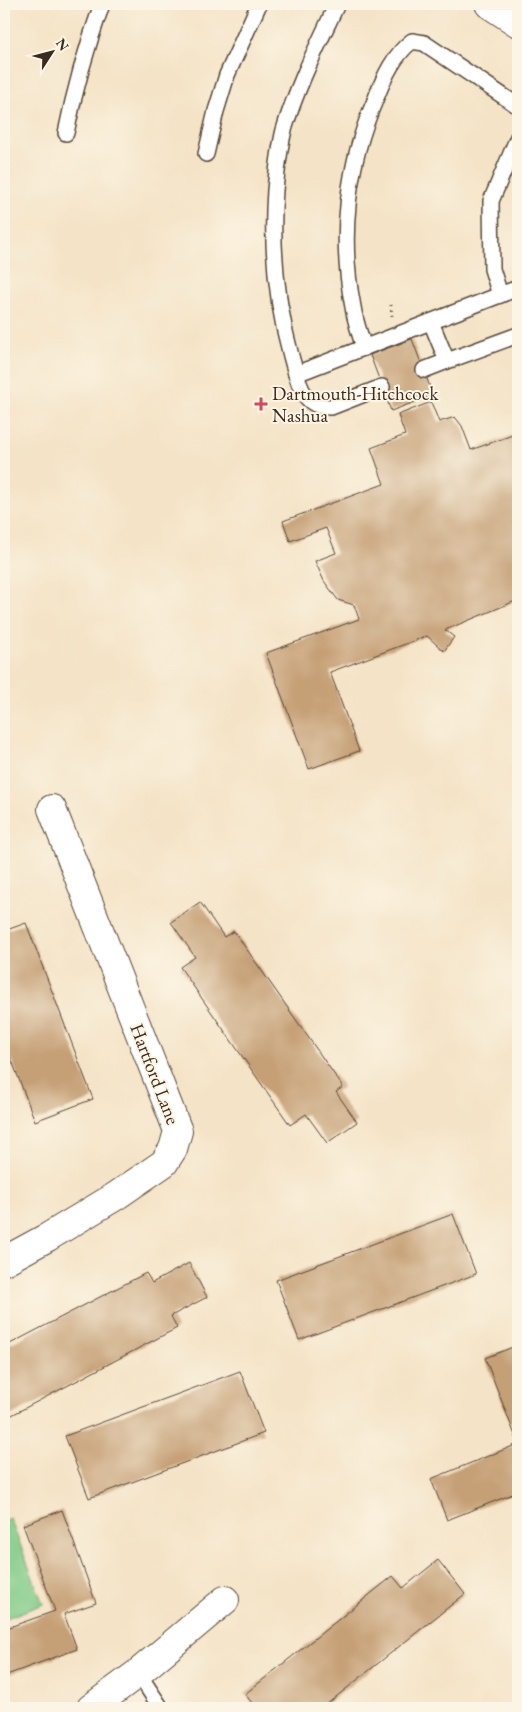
<svg xmlns="http://www.w3.org/2000/svg" width="522" height="1712" font-family="'EB Garamond',serif">
	<style>
		.green { fill: #80ca88; stroke: #5e7a53 }
		.building { fill: #c59f75 }
		.lines { fill: none; stroke-linecap: round; stroke-linejoin: round }
		.lane-casing { stroke: #574637; stroke-width: 18 }
		.street-casing { stroke: #574637; stroke-width: 30 }
		.path { stroke: #574637; stroke-width: 3; stroke-dasharray: 1 4; stroke-linecap: butt }
		.lane { stroke: #fff; stroke-width: 15 }
		.street { stroke: #fff; stroke-width: 28 }
		.poi-dot { fill: #d1495b; stroke: #fcf5e5; stroke-width: 2 }
		.labels { text-anchor: middle; dominant-baseline: central; stroke-width: 4; stroke-linejoin: round; paint-order: stroke }
		.poi-label { font-size: 19px; fill: #3b2a1e; stroke: #fcf5e5; text-anchor: start }
		.street-label { font-size: 19px; fill: #3b2a1e; stroke: #fcf5e5 }
	</style>
	<rect width="100%" height="100%" fill="#fcf5e5"/>
	<filter id="ink" filterUnits="userSpaceOnUse"><feTurbulence type="fractalNoise" baseFrequency=".02" numOctaves="2"/><feDisplacementMap in="SourceGraphic" scale="10" xChannelSelector="R" yChannelSelector="G"/><feConvolveMatrix kernelMatrix="1 2 1 2 8 2 1 2 1" color-interpolation-filters="sRGB"/></filter>
	<filter id="wash" filterUnits="userSpaceOnUse"><feTurbulence type="fractalNoise" baseFrequency=".0096" numOctaves="4" result="noise"/><feDisplacementMap in="SourceGraphic" scale="20" xChannelSelector="R" yChannelSelector="G"/><feGaussianBlur stdDeviation="1.12" result="paint"/><feColorMatrix in="noise" values="0 0 0 0 0 0 0 0 0 0 0 0 0 0 0 0 0 1.4 0 .05"/><feComposite in="paint" operator="in"/></filter>
	<g filter="url(#wash)">
		<rect width="100%" height="100%" fill="#f4e3c6"/>
		<path class="green" d="M10,1518l33,86 -39,15v-99z"/>
		<g id="blocks">
			<g class="building">
				<path d="M412,339l21,56 -42,16 -21,-56z"/>
				<path d="M431,402l8,20 16,-5 7,9 9,24 47,-17v167l-73,30 9,7 -10,14 -17,-15 -97,36 29,79 -50,18 -43,-116 93,-34 -5,-14 -16,-5 -14,-19 -9,-20 21,-8 -10,-25 -36,13 -7,-20 101,-37 -13,-36 34,-13 -7,-20z"/>
				<path d="M200,902l24,35 10,-6 109,156 -7,5 21,30 -30,21 -21,-29 -16,11 -110,-158 15,-10 -24,-35z"/>
				<path d="M26,923l67,176 -58,22 -31,-81v-109z"/>
				<path d="M453,1214l23,60 -177,66 -23,-60z"/>
				<path d="M189,1263l18,34 -36,19 6,12 -169,89 -4,-8v-62l142,-74 6,10z"/>
				<path d="M518,1345v98l-33,-85z"/>
				<path d="M240,1371l24,62 -175,65 -24,-62z"/>
				<path d="M518,1444v48l-71,28 -16,-41z"/>
				<path d="M62,1510l34,93 -32,11 13,35 -73,27v-47l51,-18 -32,-86z"/>
				<path d="M438,1560l27,34 -143,114h-66l-11,-14 148,-118 10,12z"/>
			</g>
		</g>
	</g>
	<g filter="url(#ink)">
		<use href="#blocks" fill-opacity="0" stroke="#574637" stroke-width="1"/>
		<g class="lines">
			<g class="lane-casing">
				<g id="lane">
					<path d="M337,4c-19,41 -40,82 -53,126 -5,20 -7,40 -9,60 -4,57 1,111 16,166 7,24 10,52 40,51l51,-20"/>
					<path d="M66,133c9,-45 21,-87 36,-129"/>
					<path d="M206,154l10,-43 11,-36 32,-71"/>
					<path d="M500,295l-8,-26 -1,-68 27,-64"/>
					<path d="M364,348c-4,-14 -9,-27 -11,-41 -14,-70 -6,-143 23,-209 8,-21 18,-43 36,-57l12,2 94,63"/>
					<path d="M447,361l71,-26"/>
					<path d="M424,370l23,-9 -16,-39"/>
					<path d="M296,374l222,-86"/>
					<path d="M138,1673l23,35"/>
				</g>
			</g>
			<g class="street-casing">
				<g id="street">
					<path d="M489,4l29,19"/>
					<path d="M4,1261l44,-24 68,-41 48,-33 9,-14 5,-18 -126,-322"/>
					<path d="M91,1708l47,-35 87,-73"/>
				</g>
			</g>
			<path class="path" d="M391,305l1,11"/>
			<use href="#lane" class="lane"/>
			<use href="#street" class="street"/>
		</g>
	</g>
	<path class="poi-dot" d="M258.5 396.5h5v5h5v5h-5v5h-5v-5h-5v-5h5z"/>
	<g class="labels">
		<g class="poi-label">
			<text x="272" y="393">Dartmouth-Hitchcock<tspan x="272" dy="22">Nashua</tspan></text>
		</g>
		<g class="street-label">
			<text transform="translate(155 1074) rotate(69)">Hartford Lane</text>
		</g>
	</g>
	<rect width="522" height="1712" fill="none" stroke="#fcf5e5" stroke-width="20"/>
	<g transform="translate(52 52) rotate(54)" stroke="#fcf5e5" stroke-width="4" paint-order="stroke">
	<path d="M0-4L9 19L0 12L-9 19Z" fill="#3b2a1e"/>
	<text y="-8" font-size="14" font-weight="bold" text-anchor="middle" fill="#3b2a1e">N</text>
	</g>
</svg>
